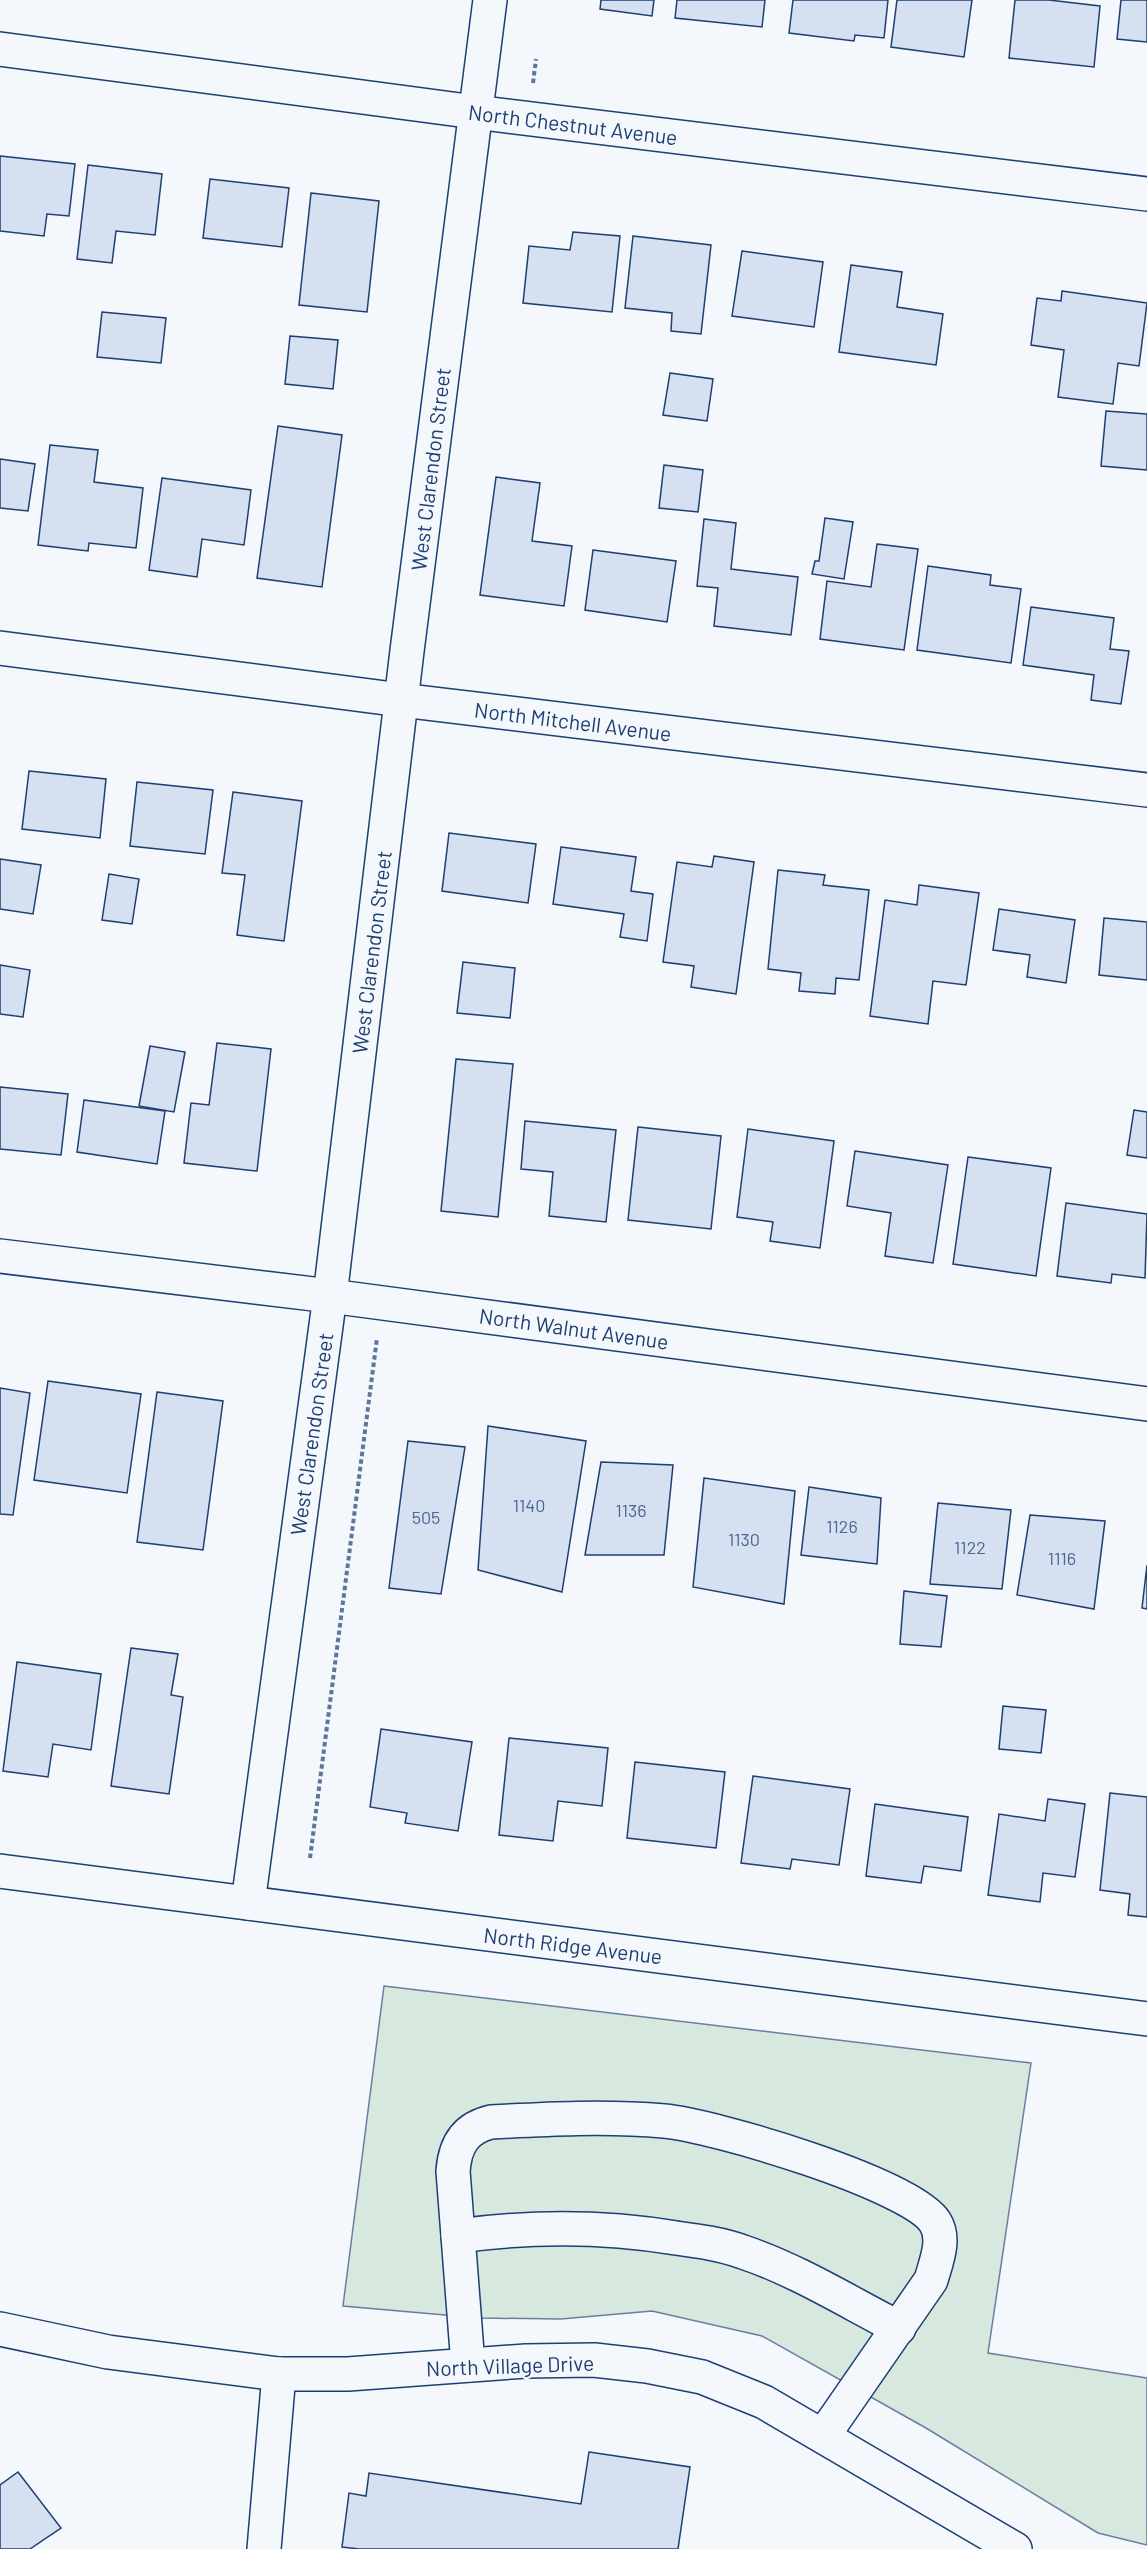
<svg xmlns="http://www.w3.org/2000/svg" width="1147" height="2549" font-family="Barlow,sans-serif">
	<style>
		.green { fill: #d7e8df; stroke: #687fa3; stroke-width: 1.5 }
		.building { fill: #d5e0f0; stroke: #1d3f73; stroke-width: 1.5 }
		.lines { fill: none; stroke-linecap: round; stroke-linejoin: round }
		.minor-casing { stroke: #1d3f73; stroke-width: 36 }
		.path { stroke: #5e769c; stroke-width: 4; stroke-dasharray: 4.5 3; stroke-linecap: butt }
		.minor { stroke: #f4f7fb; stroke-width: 33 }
		.labels { text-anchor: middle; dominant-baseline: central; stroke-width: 4.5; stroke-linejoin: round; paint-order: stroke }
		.number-label { font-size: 18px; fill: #4b6792 }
		.street-label { font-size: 21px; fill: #1d3f73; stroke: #f4f7fb }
	</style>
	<rect width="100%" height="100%" fill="#f4f7fb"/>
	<path class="green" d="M384,1986l647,77 -43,290 159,25v167l-49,-12 -172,-105 -164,-92 -110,-25 -91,8 -82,-1 -136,-12z"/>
	<g class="building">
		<path d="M601,0h53l-2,16 -52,-7z"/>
		<path d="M677,0h88l-3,27 -87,-9z"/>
		<path d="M793,0h95l-4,38 -29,-3 -1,6 -65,-8z"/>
		<path d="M897,0h75l-8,57 -73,-10z"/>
		<path d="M1015,0h34l51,6 -6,61 -85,-9z"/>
		<path d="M1121,0h26v42l-30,-3z"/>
		<path d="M0,156l75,8 -6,52 -22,-2 -3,22 -44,-5z"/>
		<path d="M88,165l74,9 -7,61 -39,-4 -4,32 -35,-4z"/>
		<path d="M210,179l79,9 -7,59 -79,-9z"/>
		<path d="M311,193l68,8 -12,111 -68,-7z"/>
		<path d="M573,232l47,4 -8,76 -89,-9 6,-57 41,4z"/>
		<path d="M633,236l78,9 -10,89 -30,-3 1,-18 -47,-5z"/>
		<path d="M742,251l81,11 -9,65 -82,-11z"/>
		<path d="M851,265l51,7 -5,35 46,7 -7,51 -97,-13z"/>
		<path d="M1062,291l85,12 -8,63 -21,-3 -5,41 -55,-7 6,-47 -33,-5 6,-47 24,3z"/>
		<path d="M102,312l64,6 -5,45 -64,-6z"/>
		<path d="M290,336l48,4 -5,49 -48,-5z"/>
		<path d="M670,373l43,6 -6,42 -44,-6z"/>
		<path d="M1106,411l41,3v56l-46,-4z"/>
		<path d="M278,426l64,9 -20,152 -65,-9z"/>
		<path d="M50,445l48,5 -4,32 49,6 -7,60 -47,-5 -1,8 -50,-6z"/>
		<path d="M0,459l35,5 -7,47 -28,-3z"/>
		<path d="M664,465l39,5 -5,42 -39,-4z"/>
		<path d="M496,477l44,6 -8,58 40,5 -8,60 -84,-11z"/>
		<path d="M162,478l89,12 -7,55 -42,-6 -5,38 -48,-7z"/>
		<path d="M825,518l28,4 -9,57 -32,-5 3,-13h4z"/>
		<path d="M704,519l32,4 -5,46 67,8 -7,58 -77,-9 4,-38 -21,-2z"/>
		<path d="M877,544l41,5 -14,101 -84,-11 7,-58 44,6z"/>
		<path d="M593,550l83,11 -9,61 -82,-12z"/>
		<path d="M928,566l63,9 -1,10 31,4 -10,74 -94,-13z"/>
		<path d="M1031,607l83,11 -4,31 19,2 -8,53 -30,-4 3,-25 -71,-10z"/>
		<path d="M29,771l77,8 -6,59 -78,-9z"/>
		<path d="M137,782l76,8 -8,64 -75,-8z"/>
		<path d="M233,792l69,9 -18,140 -47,-6 8,-60 -23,-2z"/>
		<path d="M449,833l87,11 -8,59 -86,-12z"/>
		<path d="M561,847l75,10 -5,34 22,3 -6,47 -27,-4 4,-23 -71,-10z"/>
		<path d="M714,856l40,6 -18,132 -45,-7 3,-21 -31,-4 14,-100 35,5z"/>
		<path d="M0,859l41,6 -8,49 -33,-5z"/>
		<path d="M778,870l47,5 -2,10 46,5 -10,90 -23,-2 -1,16 -36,-3 2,-18 -33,-4z"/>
		<path d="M109,874l30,5 -7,45 -30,-4z"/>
		<path d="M919,885l60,8 -13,92 -33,-4 -5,43 -58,-8 15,-116 32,5z"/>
		<path d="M999,909l76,11 -9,63 -39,-6 3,-22 -37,-5z"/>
		<path d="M1104,918l43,4v58l-48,-5z"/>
		<path d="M463,962l52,6 -5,50 -53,-5z"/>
		<path d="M0,965l30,5 -7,47 -23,-3z"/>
		<path d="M217,1043l54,6 -14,122 -73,-8 7,-60 18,2z"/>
		<path d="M150,1046l35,6 -11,60 -35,-6z"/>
		<path d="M456,1059l57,5 -15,153 -57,-6z"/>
		<path d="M0,1087l68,7 -7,61 -61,-6z"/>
		<path d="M84,1100l81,11 -8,53 -80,-12z"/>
		<path d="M1134,1110l13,2v46l-20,-3z"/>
		<path d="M525,1121l91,9 -10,92 -57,-6 4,-44 -32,-3z"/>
		<path d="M638,1127l83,9 -10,93 -83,-9z"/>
		<path d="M748,1129l86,12 -14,107 -50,-7 3,-19 -36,-5z"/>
		<path d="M855,1151l93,14 -15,98 -48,-7 6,-43 -44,-7z"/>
		<path d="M968,1157l83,11 -15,108 -83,-12z"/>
		<path d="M1066,1203l81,11 -2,64 -33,-4 -1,9 -54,-7z"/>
		<path d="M48,1381l93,13 -14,99 -93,-13z"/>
		<path d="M0,1388l30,5 -17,122 -13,-1z"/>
		<path d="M157,1392l66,9 -20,149 -66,-8z"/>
		<path d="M488,1426l98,15 -24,151 -84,-22z"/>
		<path d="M408,1441l57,6 -24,147 -52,-6z"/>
		<path d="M601,1462l72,3 -9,90h-79z"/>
		<path d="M704,1478l91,13 -11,113 -91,-17z"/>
		<path d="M809,1487l72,11 -4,66 -76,-9z"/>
		<path d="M938,1503l73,7 -9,79 -72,-5z"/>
		<path d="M1030,1515l75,6 -11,88 -77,-14z"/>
		<path d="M1147,1565v44l-5,-1z"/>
		<path d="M904,1591l43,5 -6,51 -41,-3z"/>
		<path d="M131,1648l47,6 -7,41 12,2 -14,97 -58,-8z"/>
		<path d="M17,1662l84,12 -10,76 -38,-6 -5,33 -45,-6z"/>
		<path d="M1003,1706l43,4 -5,43 -42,-4z"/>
		<path d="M381,1729l91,13 -14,89 -53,-8 2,-10 -37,-6z"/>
		<path d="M509,1738l99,10 -6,58 -44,-5 -5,40 -54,-6z"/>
		<path d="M635,1762l90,10 -9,76 -89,-10z"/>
		<path d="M753,1776l97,13 -11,76 -47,-6 -2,10 -49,-6z"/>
		<path d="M1110,1793l37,4v120l-19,-2 2,-21 -30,-4z"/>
		<path d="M1048,1799l37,5 -10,73 -32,-4 -3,29 -52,-7 11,-81 46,7z"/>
		<path d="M875,1804l93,13 -7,54 -37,-5 -3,17 -55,-7z"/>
		<path d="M589,2452l101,15 -12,82h-319l-17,-2 7,-54 17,3 3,-23 212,31z"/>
		<path d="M18,2472l43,56 -31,21h-30v-64z"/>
	</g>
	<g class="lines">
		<g class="minor-casing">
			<g id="minor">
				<path d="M0,49l475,63 672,82"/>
				<path d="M0,648l401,52 746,90"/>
				<path d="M0,1256l330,40 817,108"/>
				<path d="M0,1871l1147,148"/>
				<path d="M248,1903l82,-607 77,-645 83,-651"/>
				<path d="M458,2236c73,-10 145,-10 218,2 22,3 45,6 67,14 54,18 105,50 156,76"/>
				<path d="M0,2329l108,23 171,22h69l178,-13 68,-1 53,6 55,11 62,25 251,147"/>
				<path d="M468,2365l-15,-194c2,-26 12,-43 38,-49 57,-3 115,-6 173,-1 48,4 247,63 271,101 11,17 1,40 -4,58l-108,156"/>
				<path d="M264,2549l15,-175"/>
			</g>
		</g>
		<g class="path">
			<path d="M533,83l3,-24"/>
			<path d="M310,1858l67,-520"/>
		</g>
		<use href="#minor" class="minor"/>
	</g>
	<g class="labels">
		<g class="number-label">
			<text x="529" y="1505">1140</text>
			<text x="631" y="1510">1136</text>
			<text x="426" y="1517">505</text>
			<text x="842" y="1526">1126</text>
			<text x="744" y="1539">1130</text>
			<text x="970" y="1547">1122</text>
			<text x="1062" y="1558">1116</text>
		</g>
		<g class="street-label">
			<text transform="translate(573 124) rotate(7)">North Chestnut Avenue</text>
			<text transform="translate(430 469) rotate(-83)">West Clarendon Street</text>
			<text transform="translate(573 721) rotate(7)">North Mitchell Avenue</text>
			<text transform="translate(371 952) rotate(-83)">West Clarendon Street</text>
			<text transform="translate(574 1328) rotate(8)">North Walnut Avenue</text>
			<text transform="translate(311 1434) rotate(-82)">West Clarendon Street</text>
			<text transform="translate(573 1945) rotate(7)">North Ridge Avenue</text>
			<text transform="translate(510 2365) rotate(-2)">North Village Drive</text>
		</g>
	</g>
</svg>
